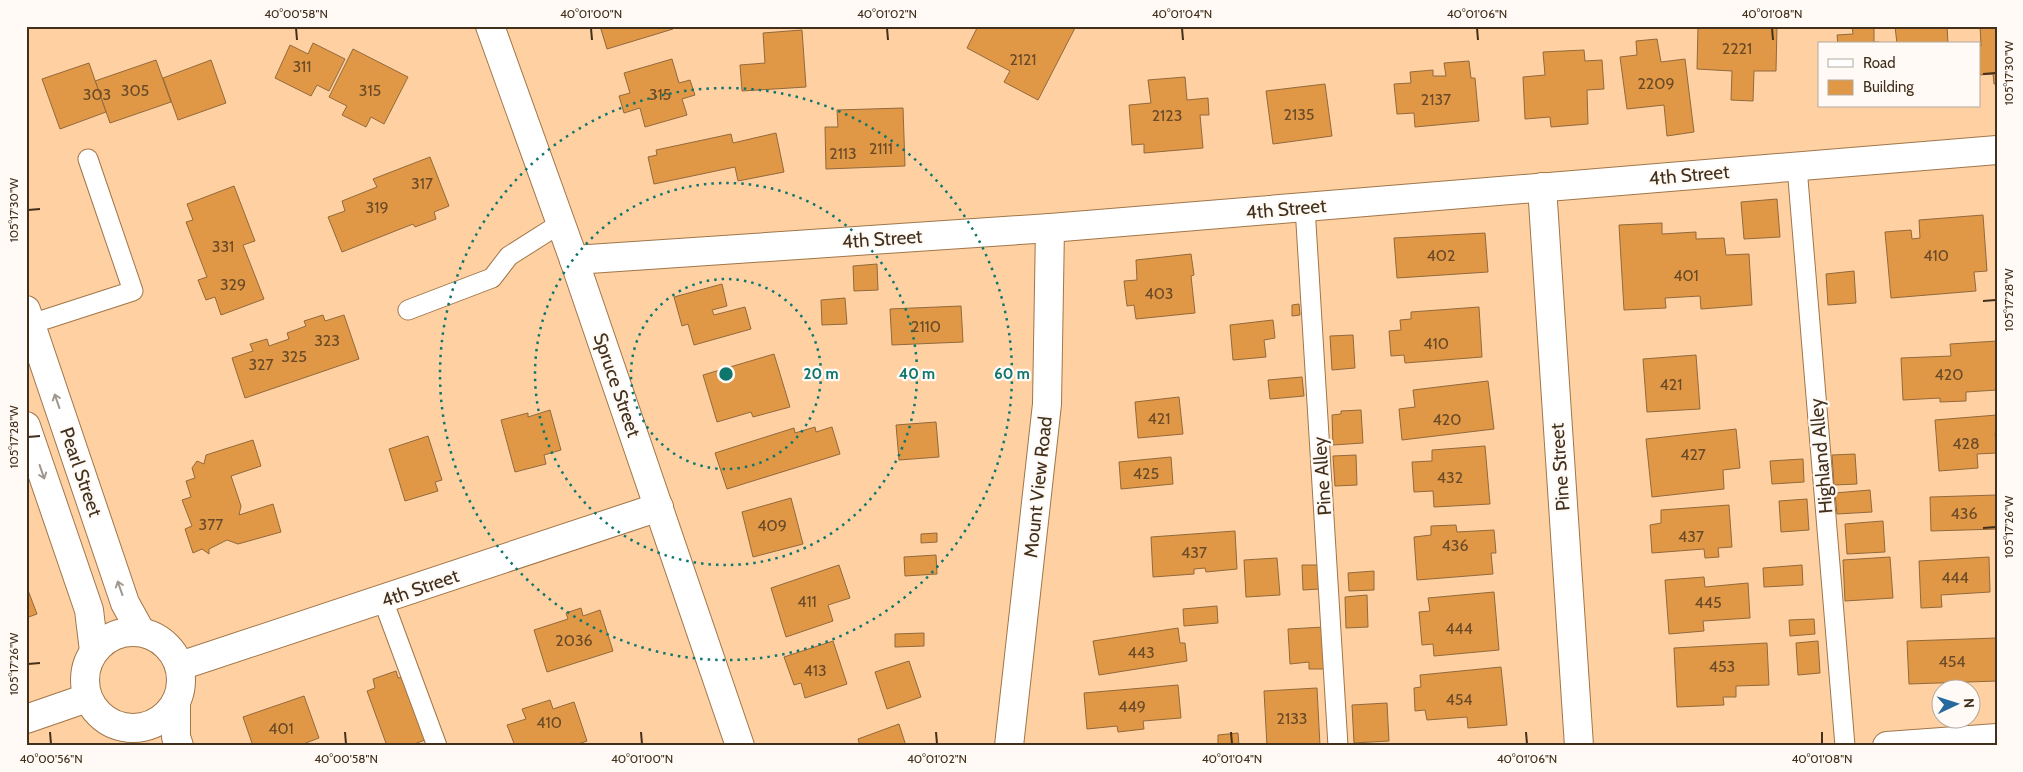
<svg xmlns="http://www.w3.org/2000/svg" width="2023" height="772" font-family="Cabin,sans-serif">
	<style>
		.building { fill: #e09846; stroke: #92693c }
		.lines { fill: none; stroke-linecap: round; stroke-linejoin: round }
		.service-casing { stroke: #a07649; stroke-width: 21 }
		.minor-casing { stroke: #a07649; stroke-width: 30 }
		.tertiary-casing { stroke: #a07649; stroke-width: 30 }
		.service { stroke: #fff; stroke-width: 19 }
		.minor { stroke: #fff; stroke-width: 28 }
		.tertiary { stroke: #fff; stroke-width: 28 }
		.oneway { stroke: #a0988e }
		.ticks { fill: none; stroke: #42301d; stroke-width: 2 }
		.ring { fill: none; stroke: #0f766e; stroke-width: 2.5; stroke-dasharray: 2.5 5 }
		.labels { text-anchor: middle; dominant-baseline: central; stroke-width: 4.5; stroke-linejoin: round; paint-order: stroke }
		.number-label { font-size: 16px; fill: #6a4a27 }
		.street-label { font-size: 19px; fill: #42301d; stroke: #fffaf5 }
		.centre { fill: #0f766e; stroke: #fffaf5; stroke-width: 2.5 }
		.ring-label { font-size: 15px; text-anchor: middle; font-weight: bold; fill: #0f766e; stroke: #fffaf5; stroke-width: 4.5; stroke-linejoin: round; paint-order: stroke }
		.neatline { fill: none; stroke: #42301d; stroke-width: 2 }
		.ticks-label { font-size: 12px; text-anchor: middle; fill: #42301d }
	</style>
	<rect width="100%" height="100%" fill="#ffd0a1"/>
	<g class="building">
		<path d="M600,26h72l1,3 -66,20z"/>
		<path d="M978,26h98l-38,74 -34,-18 6,-11 -43,-23z"/>
		<path d="M1698,26h79l-1,45h-22l-1,30 -22,-1 1,-29 -35,-2z"/>
		<path d="M1852,26h22v16h5v2h-41l-1,-9 16,-1z"/>
		<path d="M1895,26h52l1,18h-51z"/>
		<path d="M1980,26h17v58h-3l-1,-10 -14,1v-29h2z"/>
		<path d="M802,30l4,57 -64,4 -2,-26 25,-2 -2,-30z"/>
		<path d="M1657,39l4,23 24,-3 9,73 -27,4 -3,-31 -37,4 -7,-52 17,-2 -1,-14z"/>
		<path d="M313,43l32,16 -16,32 -12,-6 -6,11 -36,-18 15,-33 18,9z"/>
		<path d="M353,49l55,28 -24,47 -13,-7 -5,10 -24,-12 5,-9 -18,-9z"/>
		<path d="M1584,50l1,11 17,-1 2,29 -17,1 1,34 -37,3 -1,-10 -25,2 -2,-42 22,-2 -2,-23z"/>
		<path d="M672,59l7,24 11,-3 5,15 -13,4 5,16 -42,12 -5,-19 -16,5 -5,-17 11,-3 -6,-20z"/>
		<path d="M156,60l15,42 -61,21 -15,-42z"/>
		<path d="M211,60l15,43 -48,17 -15,-42z"/>
		<path d="M1469,61l2,17h4l4,43 -64,6 -1,-14 -17,1 -3,-30 17,-1 -1,-11 23,-2v6h13l-2,-13z"/>
		<path d="M89,63l17,49 -46,17 -18,-50z"/>
		<path d="M1185,77l2,23 21,-2 1,17h-9l3,33 -59,5v-9l-12,1 -3,-40 22,-2 -3,-23z"/>
		<path d="M1325,84l7,52 -59,8 -7,-53z"/>
		<path d="M903,108l2,58 -79,3 -1,-42h13l-1,-17z"/>
		<path d="M776,133l8,39 -46,9 -3,-14 -81,17 -6,-27 9,-2 -1,-5 75,-16 2,9z"/>
		<path d="M430,157l19,49 -15,6 2,7 -21,8 -2,-3 -71,28 -14,-35 17,-6 -3,-10 35,-14 -4,-8z"/>
		<path d="M234,186l21,55 -12,4 21,54 -43,16 -6,-18 -9,3 -8,-20 9,-3 -21,-55 7,-2 -6,-16z"/>
		<path d="M1777,199l3,38 -36,2 -3,-37z"/>
		<path d="M1983,215l4,56 -13,1 2,19 -85,7 -6,-66 26,-2 1,9 8,-1 -1,-18z"/>
		<path d="M1662,223v11l34,-2v7l28,-1 2,17 23,-1 3,51 -51,4 -1,-13 -35,2 1,10 -42,2 -5,-85z"/>
		<path d="M1485,233l3,39 -91,6 -3,-40z"/>
		<path d="M1191,254l3,21 -3,1 4,37 -59,6 -2,-14 -7,1 -3,-25 13,-1 -1,-20z"/>
		<path d="M877,264l1,26 -24,1 -1,-25z"/>
		<path d="M1854,271l2,32 -28,2 -2,-31z"/>
		<path d="M722,284l5,22 -15,4 2,5 31,-8 6,22 -57,16 -6,-21 -6,2 -8,-29z"/>
		<path d="M845,298l2,26 -25,1 -1,-25z"/>
		<path d="M1299,304l1,11 -8,1v-11z"/>
		<path d="M961,306l2,36 -71,3 -2,-36z"/>
		<path d="M1479,307l3,50 -77,6 -1,-8 -13,1 -2,-25 12,-1 -1,-10 11,-1v-7z"/>
		<path d="M323,315l2,6 19,-6 15,44 -114,39 -13,-40 21,-7 -3,-7 17,-5 2,7 20,-7 -2,-6 19,-7 -2,-5z"/>
		<path d="M1273,320l2,18 -11,2 2,17 -33,3 -3,-35z"/>
		<path d="M1353,335l2,33 -23,2 -2,-34z"/>
		<path d="M1997,341v49l-31,2v9l-26,1v-4l-37,2 -2,-42 50,-2 -1,-12z"/>
		<path d="M774,354l16,53 -37,10 -2,-5 -34,10 -14,-47z"/>
		<path d="M1696,355l4,54 -53,3 -4,-53z"/>
		<path d="M1302,377l2,19 -34,3 -2,-19z"/>
		<path d="M1488,381l6,48 -92,11 -3,-31 16,-2 -2,-17z"/>
		<path d="M1179,397l4,37 -45,4 -3,-36z"/>
		<path d="M550,410l11,40 -17,5 2,9 -31,8 -14,-52 27,-7v4z"/>
		<path d="M1361,410l2,33 -30,2 -1,-30 9,-1v-3z"/>
		<path d="M1997,415v18h-2l2,20 -20,1 1,14 -39,3 -4,-51z"/>
		<path d="M936,422l3,35 -40,3 -3,-35z"/>
		<path d="M815,427l1,5 16,-5 8,27 -113,35 -12,-36 79,-25 1,5z"/>
		<path d="M1736,429l4,39 -17,2 1,19 -72,8 -6,-58z"/>
		<path d="M428,436l14,44 -7,2 3,9 -33,10 -16,-52z"/>
		<path d="M253,440l8,26 -30,10 10,30 -2,9 34,-11 8,28 -43,12 -11,-4 -18,9v5l-7,-5 -9,4 -8,-24 7,-3 -10,-26 9,-3 -5,-16 9,-3 -3,-10 5,-7 7,3 2,-9z"/>
		<path d="M1485,446l5,58 -56,3 -1,-16 -19,1 -2,-30 20,-1v-11z"/>
		<path d="M1855,454l2,30 -23,1 -2,-30z"/>
		<path d="M1356,455l1,30 -22,1 -2,-30z"/>
		<path d="M1171,457l2,27 -52,5 -2,-27z"/>
		<path d="M1803,459l1,23 -32,2 -2,-23z"/>
		<path d="M1870,490l2,22 -35,2 -2,-21z"/>
		<path d="M1997,495v34l-66,2 -1,-34z"/>
		<path d="M791,498l12,46 -50,13 -11,-45z"/>
		<path d="M1807,499l2,31 -28,2 -2,-31z"/>
		<path d="M1729,505l3,42 -14,1 1,9 -14,1 -1,-9 -52,4 -2,-28 11,-2v-13z"/>
		<path d="M1883,521l2,31 -38,2 -2,-30z"/>
		<path d="M1456,525l1,7 37,-2 2,23h-5l2,21 -76,6 -3,-43 17,-2v-9z"/>
		<path d="M1235,531l2,38 -31,3 -1,-4 -11,1v5l-41,3 -2,-40z"/>
		<path d="M937,533v9l-16,1v-9z"/>
		<path d="M936,555l1,19 -32,2 -1,-19z"/>
		<path d="M1890,557l3,41 -48,3 -2,-41z"/>
		<path d="M1989,557l1,35 -49,3 1,12 -21,1 -2,-47z"/>
		<path d="M1277,558l3,37 -34,2 -2,-37z"/>
		<path d="M839,565l11,33 -22,7 5,16 -47,16 -15,-49z"/>
		<path d="M1302,565h16l1,24 -16,1z"/>
		<path d="M1802,565l1,20 -39,2 -1,-19z"/>
		<path d="M1374,571v19l-25,1 -1,-18z"/>
		<path d="M1704,577l1,10 43,-4 2,35 -47,3 1,10 -35,3 -4,-54z"/>
		<path d="M26,585l11,29 -11,4z"/>
		<path d="M1494,592l5,58 -65,6 -1,-12 -11,1 -3,-33 11,-1 -2,-13z"/>
		<path d="M1367,595l1,32 -22,1 -1,-31z"/>
		<path d="M1217,606l1,17 -34,3 -1,-17z"/>
		<path d="M581,608l2,8 17,-6 13,41 -66,21 -13,-42 34,-11 -2,-6z"/>
		<path d="M1814,619l1,15 -25,2 -1,-16z"/>
		<path d="M1324,627l2,42h-17v-7l-19,2 -2,-35z"/>
		<path d="M1178,628l2,15h5l2,18 -88,14 -6,-34z"/>
		<path d="M924,633v13l-29,1v-13z"/>
		<path d="M1997,638v43l-88,3 -2,-43z"/>
		<path d="M833,641l14,43 -42,14 -4,-15 -7,2 -10,-28z"/>
		<path d="M1818,641l2,32 -22,2 -2,-32z"/>
		<path d="M1767,643l2,42 -33,1v11h-13l1,8 -47,2 -3,-59z"/>
		<path d="M909,661l12,36 -34,12 -12,-37z"/>
		<path d="M1501,667l6,58 -39,3 -1,-11 -40,3 -2,-10 -10,1 -1,-23 7,-1 -1,-12z"/>
		<path d="M396,671l2,7 5,-1 22,63 -16,6h-22l-20,-55 8,-3 -2,-9z"/>
		<path d="M1178,685l3,33 -38,3 1,8 -26,3 -1,-6 -30,3 -3,-36z"/>
		<path d="M1317,688l3,58h-53l-3,-55z"/>
		<path d="M304,696l15,42 -21,8h-45l-10,-29z"/>
		<path d="M550,700l3,9 21,-7 13,39 -15,5h-57l-8,-21 19,-6 -4,-10z"/>
		<path d="M1387,703l2,38 -35,2 -2,-38z"/>
		<path d="M899,724l7,22h-46l-2,-7z"/>
		<path d="M1238,733l1,13h-21v-11z"/>
	</g>
	<g class="lines">
		<g class="service-casing">
			<g id="service">
				<path d="M1797,167l48,579"/>
				<path d="M1305,207l33,539"/>
				<path d="M408,310l84,-32 17,-22 52,-33"/>
				<path d="M31,324l102,-33 -45,-132"/>
				<path d="M383,600l54,146"/>
			</g>
		</g>
		<g class="minor-casing">
			<g id="minor">
				<path d="M490,26l84,234 166,486"/>
				<path d="M1542,187l37,559"/>
				<path d="M574,260l476,-32 947,-78"/>
				<path d="M180,666l479,-159"/>
				<path d="M26,719l61,-21"/>
				<path d="M1009,746l38,-342 3,-176"/>
				<path d="M1887,746l110,-8"/>
			</g>
		</g>
		<g class="tertiary-casing">
			<g id="tertiary">
				<path d="M26,310l99,293 16,29"/>
				<path d="M26,426l63,184 5,41"/>
				<circle cx="133" cy="680" r="48"/>
				<path d="M176,702v35l3,9"/>
			</g>
		</g>
		<use href="#service" class="service"/>
		<use href="#minor" class="minor"/>
		<use href="#tertiary" class="tertiary"/>
	</g>
	<defs><path id="oneway-shaft" d="M-6 0H5M1.5-3L5.5 0L1.5 3" fill="none" stroke-width="1.6" stroke-linecap="round" stroke-linejoin="round" transform="scale(1.25)"/></defs>
	<g class="oneway">
		<use href="#oneway-shaft" transform="translate(57 401) rotate(-109)"/>
		<use href="#oneway-shaft" transform="translate(42 472) rotate(71)"/>
		<use href="#oneway-shaft" transform="translate(120 588) rotate(-109)"/>
	</g>
	<path class="ticks" d="M296,28l1,12M591,28l1,12M887,28l1,12M1182,28l1,12M1477,28l1,12M1772,28l1,12M1983,74l13,-1M28,210l12,-1M1983,301l13,-1M28,437l12,-1M1983,528l13,-1M28,664l12,-1M50,732l1,12M345,732l1,12M641,732l1,12M936,732l1,12M1231,732l1,12M1526,732l1,12M1822,732v12"/>
	<g class="ring">
		<circle cx="726" cy="374" r="95"/>
		<circle cx="726" cy="374" r="191"/>
		<circle cx="726" cy="374" r="286"/>
	</g>
	<g class="labels">
		<g class="number-label">
			<text x="1737" y="48">2221</text>
			<text x="1023" y="59">2121</text>
			<text x="302" y="66">311</text>
			<text x="1656" y="83">2209</text>
			<text x="135" y="90">305</text>
			<text x="370" y="90">315</text>
			<text x="97" y="94">303</text>
			<text x="660" y="94">315</text>
			<text x="1436" y="99">2137</text>
			<text x="1299" y="114">2135</text>
			<text x="1167" y="115">2123</text>
			<text x="881" y="148">2111</text>
			<text x="843" y="153">2113</text>
			<text x="422" y="183">317</text>
			<text x="377" y="207">319</text>
			<text x="223" y="246">331</text>
			<text x="1441" y="255">402</text>
			<text x="1936" y="255">410</text>
			<text x="1686" y="275">401</text>
			<text x="233" y="284">329</text>
			<text x="1159" y="293">403</text>
			<text x="926" y="326">2110</text>
			<text x="327" y="340">323</text>
			<text x="1436" y="343">410</text>
			<text x="294" y="356">325</text>
			<text x="261" y="364">327</text>
			<text x="1949" y="374">420</text>
			<text x="1671" y="384">421</text>
			<text x="1159" y="418">421</text>
			<text x="1447" y="419">420</text>
			<text x="1966" y="443">428</text>
			<text x="1693" y="454">427</text>
			<text x="1146" y="473">425</text>
			<text x="1450" y="477">432</text>
			<text x="1964" y="513">436</text>
			<text x="211" y="524">377</text>
			<text x="772" y="525">409</text>
			<text x="1691" y="536">437</text>
			<text x="1455" y="545">436</text>
			<text x="1194" y="552">437</text>
			<text x="1955" y="577">444</text>
			<text x="807" y="601">411</text>
			<text x="1708" y="602">445</text>
			<text x="1459" y="628">444</text>
			<text x="574" y="640">2036</text>
			<text x="1141" y="652">443</text>
			<text x="1952" y="661">454</text>
			<text x="1722" y="666">453</text>
			<text x="815" y="670">413</text>
			<text x="1459" y="699">454</text>
			<text x="1132" y="706">449</text>
			<text x="1292" y="718">2133</text>
			<text x="549" y="722">410</text>
			<text x="281" y="728">401</text>
		</g>
		<g class="street-label">
			<text transform="translate(1689 175) rotate(-5)">4th Street</text>
			<text transform="translate(1286 209) rotate(-5)">4th Street</text>
			<text transform="translate(882 239) rotate(-4)">4th Street</text>
			<text transform="translate(617 385) rotate(71)">Spruce Street</text>
			<text transform="translate(1821 456) rotate(-95)">Highland Alley</text>
			<text transform="translate(1560 467) rotate(-94)">Pine Street</text>
			<text transform="translate(81 472) rotate(71)">Pearl Street</text>
			<text transform="translate(1322 476) rotate(-94)">Pine Alley</text>
			<text transform="translate(1038 487) rotate(-84)">Mount View Road</text>
			<text transform="translate(420 588) rotate(-19)">4th Street</text>
		</g>
	</g>
	<circle cx="726" cy="374" r="8" class="centre"/>
	<g class="ring-label">
		<text x="821" y="379">20 m</text>
		<text x="917" y="379">40 m</text>
		<text x="1012" y="379">60 m</text>
	</g>
	<rect width="2023" height="772" fill="none" stroke="#fffaf5" stroke-width="55"/>
	<rect x="1818" y="42" width="162" height="65" fill="#fffaf5" stroke="#b3a99f"/>
	<rect x="1828" y="59" width="25" height="8" fill="#ffffff" stroke="#b3a99f"/>
	<text x="1863" y="68" font-size="15" fill="#42301d">Road</text>
	<rect x="1828" y="80" width="25" height="15" fill="#e09846" stroke="#b3a99f"/>
	<text x="1863" y="92" font-size="15" fill="#42301d">Building</text>
	<g transform="translate(1956 704) rotate(86)"><circle r="24" fill="#fffaf5" stroke="#b3a99f"/>
	<path d="M0-4L9 19L0 12L-9 19Z" fill="#26699e"/>
	<text y="-8" font-size="14" font-weight="bold" text-anchor="middle" fill="#42301d">N</text>
	</g>
	<rect x="28" y="28" width="1968" height="716" class="neatline"/>
	<g class="ticks-label">
		<text x="296" y="18">40°00'58"N</text>
		<text x="591" y="18">40°01'00"N</text>
		<text x="887" y="18">40°01'02"N</text>
		<text x="1182" y="18">40°01'04"N</text>
		<text x="1477" y="18">40°01'06"N</text>
		<text x="1772" y="18">40°01'08"N</text>
		<text transform="translate(2009 73) rotate(-90)" y="4">105°17'30"W</text>
		<text transform="translate(14 210) rotate(-90)" y="4">105°17'30"W</text>
		<text transform="translate(2009 300) rotate(-90)" y="4">105°17'28"W</text>
		<text transform="translate(14 437) rotate(-90)" y="4">105°17'28"W</text>
		<text transform="translate(2009 527) rotate(-90)" y="4">105°17'26"W</text>
		<text transform="translate(14 664) rotate(-90)" y="4">105°17'26"W</text>
		<text x="51" y="763">40°00'56"N</text>
		<text x="346" y="763">40°00'58"N</text>
		<text x="642" y="763">40°01'00"N</text>
		<text x="937" y="763">40°01'02"N</text>
		<text x="1232" y="763">40°01'04"N</text>
		<text x="1527" y="763">40°01'06"N</text>
		<text x="1822" y="763">40°01'08"N</text>
	</g>
</svg>
